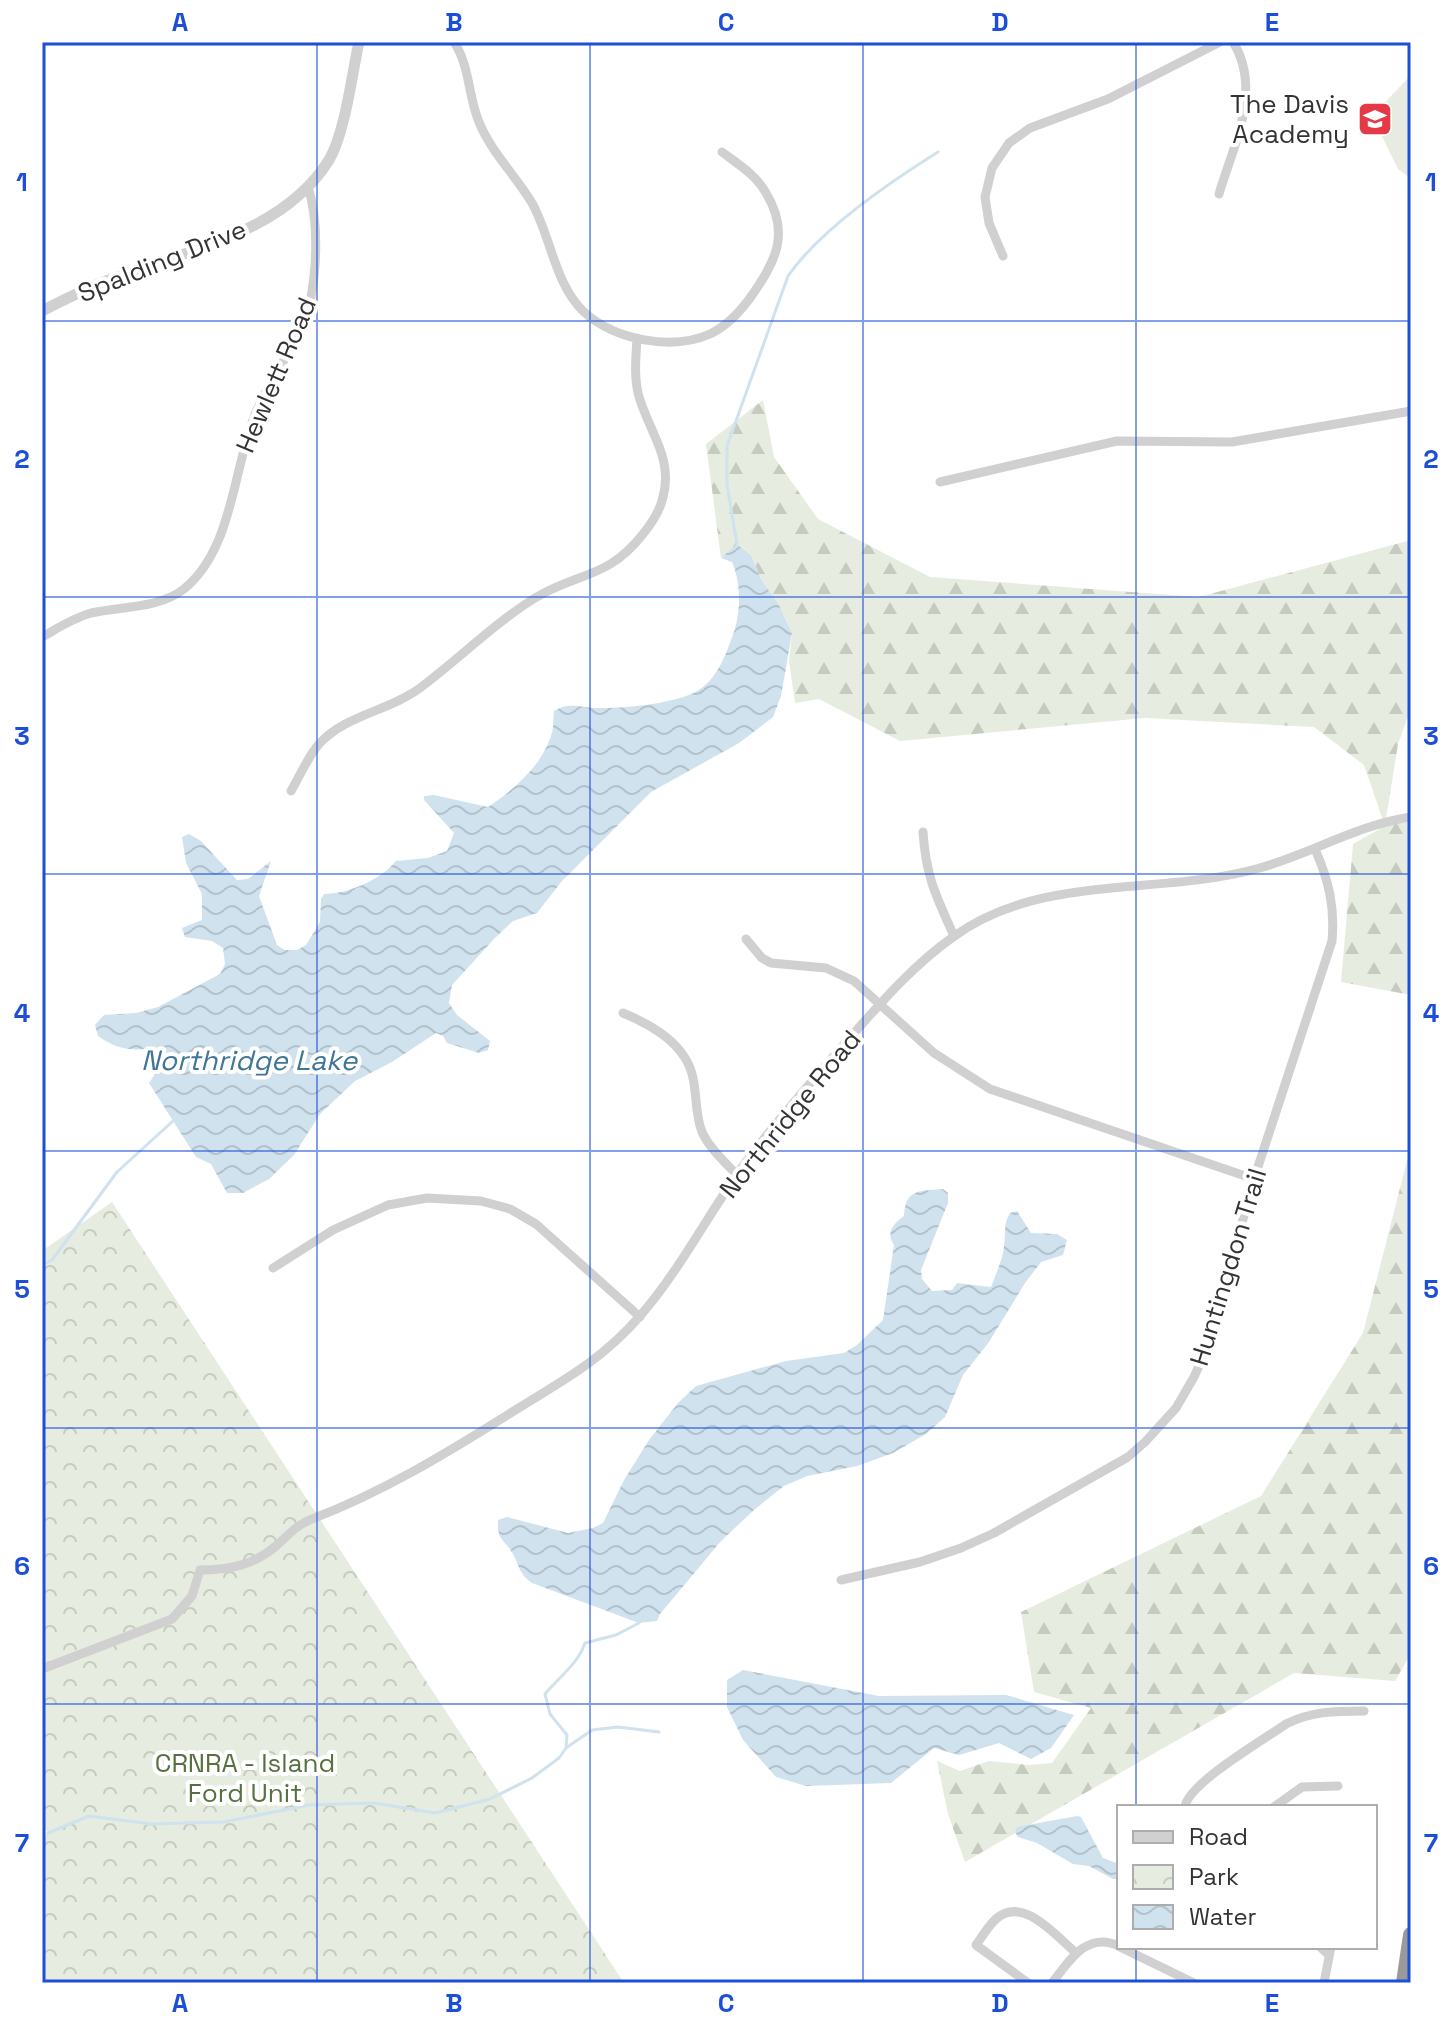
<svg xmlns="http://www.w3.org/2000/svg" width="1453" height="2025" font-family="'Space Grotesk',sans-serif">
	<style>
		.forest { fill: url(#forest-firs) }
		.park { fill: url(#park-crowns) }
		.pitch { fill: #e6ecdf }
		.water { fill: url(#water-waves) }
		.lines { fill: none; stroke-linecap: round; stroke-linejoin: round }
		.stream { stroke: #cfe2ee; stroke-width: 3 }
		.minor { stroke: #d0d0d0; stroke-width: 9 }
		.tertiary { stroke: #d0d0d0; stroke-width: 11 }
		.motorway { stroke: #9a9a9a; stroke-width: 16 }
		.grid { fill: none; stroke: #1d4ed8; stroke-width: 2; stroke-opacity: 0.55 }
		.labels { text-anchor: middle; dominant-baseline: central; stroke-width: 8; stroke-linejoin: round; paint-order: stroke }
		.poi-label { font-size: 26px; fill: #333; stroke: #fff; text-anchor: end }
		.street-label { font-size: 26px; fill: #333; stroke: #fff }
		.park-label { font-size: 26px; fill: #56703f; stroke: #fff }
		.water-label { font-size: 28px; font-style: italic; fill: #3f7597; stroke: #fff }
		.neatline { fill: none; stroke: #1d4ed8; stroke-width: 3 }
		.grid-label { font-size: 26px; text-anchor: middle; font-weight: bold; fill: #1d4ed8 }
	</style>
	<defs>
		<pattern id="forest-firs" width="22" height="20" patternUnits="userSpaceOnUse" patternTransform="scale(2)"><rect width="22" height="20" fill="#e6ecdf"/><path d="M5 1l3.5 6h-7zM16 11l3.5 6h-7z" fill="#c6cbc0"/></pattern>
		<pattern id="park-crowns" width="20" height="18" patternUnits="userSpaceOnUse" patternTransform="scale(2)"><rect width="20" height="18" fill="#e6ecdf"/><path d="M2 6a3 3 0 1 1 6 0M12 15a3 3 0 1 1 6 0" fill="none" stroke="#c6cbc0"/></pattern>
		<pattern id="water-waves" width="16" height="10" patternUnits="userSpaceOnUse" patternTransform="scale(2)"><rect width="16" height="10" fill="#cfe2ee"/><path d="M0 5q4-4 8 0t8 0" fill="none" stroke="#b2c2cd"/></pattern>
	</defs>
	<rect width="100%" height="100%" fill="#fff"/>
	<g class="forest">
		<path d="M763,400l11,57 44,62 112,58 269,20 212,-57v168l-13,36 -13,81 26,-3v173l-70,-13 12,-138 32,-18 -21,-61 -50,-38 -169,-9 -245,23 -81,-42 -24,4 -6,-43 3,-27 -14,-30 -17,-24 -10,-24 -13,-11 -17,14 -15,-114z"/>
		<path d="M1411,1145v508l-16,28 -101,-8 -329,189 -17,-48 -11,-53 23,10 29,-10 40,4 23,-2 39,-55 -57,-16 -13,-80 240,-116 102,-163z"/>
	</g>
	<path class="park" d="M112,1202l512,781h-582v-147l6,-4 -6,-4v-577z"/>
	<path class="pitch" d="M1411,75v104l-13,-10 -26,-53z"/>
	<g class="water">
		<path d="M737,544l14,11 10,24 17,24 14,30 -11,63 -8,21 -34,26 -88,49 -89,89 -25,32 -24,8 -19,18 -42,46 -3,18 8,12 33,26 -2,9 -9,3 -32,-10 -4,-7 -7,-3 -44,29 -37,19 -35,33 -26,41 -25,24 -26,14h-16l-16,-29 -15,-7 -47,-74c9,-12 13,-22 6,-35 -24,3 -37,2 -57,-12l-3,-11 9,-10 32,-2 22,-6 62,-33 5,-10 -2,-16 -11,-7 -27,-4 -3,-9 20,-8v-26l-16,-31 -4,-26 7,-3 12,7 36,39 11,-1 23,-18 -12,35 18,49 8,5h12l9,-5 14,-23 1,-23 3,-5c24,0 58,-15 72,-33l32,-3 19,-7 7,-18 -30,-33v-4l10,-1 54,12c25,-17 53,-40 63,-71 3,-7 2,-17 3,-25 15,-9 24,-4 41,-3 26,1 88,-4 108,-21 14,-11 22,-30 28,-47 10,-23 11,-55 1,-78l-11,-4z"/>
		<path d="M943,1189l5,4v10l-27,67 1,9 10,12 20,-1 5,-7 34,4c5,-13 11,-26 13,-40 2,-13 -1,-23 6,-34l7,-2 14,22 26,1 10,6 -4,15 -22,7 -16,21 -36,59 -26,33 -18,42 -19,17 -33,19 -36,13 -50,10 -23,10 -30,24 -33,31 -61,73 -3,7 -18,2 -107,-40c-12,-8 -12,-15 -18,-27 -7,-15 -18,-15 -16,-36l9,-3 61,16 25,-5 10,-5 21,-43 25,-40 29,-37 18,-17 90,-25 58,-8 13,-8 26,-25 11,-75c-9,-12 0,-22 10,-29 1,-27 15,-25 39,-27z"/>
		<path d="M743,1670l136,26 127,-1 68,20 -23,33 -20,11 -32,-16 -40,12 -25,-7 -43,35 -85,3 -30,-9 -33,-37 -16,-33v-27z"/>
		<path d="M1077,1816l4,1 22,41 16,6v15h-6l-24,-13 -16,-2 -36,-21 -19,-6 -3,-5 2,-5z"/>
	</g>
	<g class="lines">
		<g class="stream">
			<path d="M737,544l-10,-59v-39l61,-170c32,-46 102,-94 150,-124"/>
			<path d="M42,1265l10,-5 65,-88 56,-51"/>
			<path d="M566,1748l26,-18 26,-3 41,5"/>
			<path d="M48,1833l41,-17 62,8 72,-2 86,-17 65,-2 61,10 55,-14 42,-21 27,-20 7,-10 1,-13 -17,-21 -5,-20c14,-17 33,-30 40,-51l31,-8 23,-12"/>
		</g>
		<g class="minor">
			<path d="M454,42c16,24 14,54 25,80 12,30 37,54 53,81 19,34 23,82 52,109 31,28 88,39 126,22 17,-8 29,-21 40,-36 25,-35 41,-64 16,-105 -10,-18 -28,-29 -44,-41"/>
			<path d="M1219,194c14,-48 44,-104 14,-152"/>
			<path d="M1003,256l-14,-33 -4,-26 7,-29 17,-25 21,-15 78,-29 112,-57"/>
			<path d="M940,482l177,-41 115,1 179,-31"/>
			<path d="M42,637c16,-9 31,-19 49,-24 31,-7 67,-4 93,-24 48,-39 49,-117 70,-172 15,-40 46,-73 56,-115 7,-34 9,-81 -2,-115"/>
			<path d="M291,791c9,-15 16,-33 28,-47 26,-29 70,-33 101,-56 39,-29 73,-64 115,-90 43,-26 73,-19 108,-64 9,-11 17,-23 20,-37 11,-40 -16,-68 -25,-104 -4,-18 -2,-37 -1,-55"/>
			<path d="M923,832c3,45 13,64 31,104"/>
			<path d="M746,939l16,19 9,5 55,5 28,13 80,72 56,36 264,90"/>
			<path d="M623,1013c29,12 63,31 70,65 4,18 2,36 9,54 8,17 23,30 35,43"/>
			<path d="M273,1268l60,-38 55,-25 39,-7 54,3 29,8 26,15 104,93"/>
			<path d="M841,1580l79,-18 41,-14 33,-15 134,-76 17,-15 31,-34 18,-31 15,-34 45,-164 78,-238c3,-34 -3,-60 -17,-92"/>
			<path d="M42,1669l130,-50 20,-23 8,-26c29,0 54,-5 76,-24 13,-11 20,-21 36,-27 71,-27 133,-65 197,-105 51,-32 90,-51 131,-98 41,-47 69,-104 106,-154 31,-42 66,-81 100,-120 33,-37 66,-76 107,-105 88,-64 203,-41 303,-68 53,-14 100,-44 155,-52"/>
			<path d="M1185,1807c2,-23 80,-68 101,-83 26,-13 49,-13 78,-13"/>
			<path d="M1274,1807l28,-20 36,-1"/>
			<path d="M1120,1947l74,36"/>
			<path d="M1320,1947l9,8"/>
			<path d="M1028,1983l-52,-38c6,-8 12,-19 20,-26 27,-24 60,17 80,34"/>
			<path d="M1052,1983c18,-23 35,-52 67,-37"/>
			<path d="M1324,1983l7,-36"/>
		</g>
		<path class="tertiary" d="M42,311c25,-13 51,-26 78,-35 72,-27 165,-45 209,-116 16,-27 23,-86 30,-118"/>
		<path class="motorway" d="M1404,1983l7,-48"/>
	</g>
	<path class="grid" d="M317,42v1941M590,42v1941M863,42v1941M1136,42v1765M42,321h1369M42,597h1369M42,874h1369M42,1151h1369M42,1428h1369M42,1704h1369M1136,1947v36"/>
	<defs>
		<g id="school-square" transform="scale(1.8)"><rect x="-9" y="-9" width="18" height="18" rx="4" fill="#e63946" stroke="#fff"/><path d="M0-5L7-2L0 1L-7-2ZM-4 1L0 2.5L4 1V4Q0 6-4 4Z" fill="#fff"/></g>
	</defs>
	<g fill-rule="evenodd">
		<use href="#school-square" x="1375" y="119"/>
	</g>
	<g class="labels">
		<g class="poi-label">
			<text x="1349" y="104">The Davis<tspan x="1349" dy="30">Academy</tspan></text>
		</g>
		<g class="street-label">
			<text transform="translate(162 261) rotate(-22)">Spalding Drive</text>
			<text transform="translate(276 375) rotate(-67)">Hewlett Road</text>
			<text transform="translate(790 1114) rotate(-51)">Northridge Road</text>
			<text transform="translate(1228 1267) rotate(-73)">Huntingdon Trail</text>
		</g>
		<g class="park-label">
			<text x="245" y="1763">CRNRA - Island<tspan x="245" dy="30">Ford Unit</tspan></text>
		</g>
		<g class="water-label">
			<text x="249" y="1060">Northridge Lake</text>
		</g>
	</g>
	<rect width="1453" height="2025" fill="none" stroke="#ffffff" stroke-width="88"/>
	<rect x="1117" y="1805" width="260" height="144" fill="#ffffff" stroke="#adadad" stroke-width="2"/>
	<rect x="1133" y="1831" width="40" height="12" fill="#d0d0d0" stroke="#adadad" stroke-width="2"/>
	<text x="1189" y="1845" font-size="24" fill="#333333">Road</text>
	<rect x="1133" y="1865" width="40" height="24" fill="url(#park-crowns)" stroke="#adadad" stroke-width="2"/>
	<text x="1189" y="1885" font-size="24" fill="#333333">Park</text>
	<rect x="1133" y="1905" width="40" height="24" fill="url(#water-waves)" stroke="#adadad" stroke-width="2"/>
	<text x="1189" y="1925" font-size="24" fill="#333333">Water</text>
	<rect x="44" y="44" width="1365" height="1937" class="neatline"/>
	<g class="grid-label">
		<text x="180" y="31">A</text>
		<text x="454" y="31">B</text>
		<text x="726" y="31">C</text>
		<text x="1000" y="31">D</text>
		<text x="1272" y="31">E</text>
		<text x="22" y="191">1</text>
		<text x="1431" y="191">1</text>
		<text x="22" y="468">2</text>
		<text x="1431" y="468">2</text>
		<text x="22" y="745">3</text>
		<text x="1431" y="745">3</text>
		<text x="22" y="1022">4</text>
		<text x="1431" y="1022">4</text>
		<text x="22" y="1298">5</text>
		<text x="1431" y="1298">5</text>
		<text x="22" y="1575">6</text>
		<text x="1431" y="1575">6</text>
		<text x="22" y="1852">7</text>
		<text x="1431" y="1852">7</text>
		<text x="180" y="2012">A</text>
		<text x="454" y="2012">B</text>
		<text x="726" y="2012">C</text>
		<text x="1000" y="2012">D</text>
		<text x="1272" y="2012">E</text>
	</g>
</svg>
